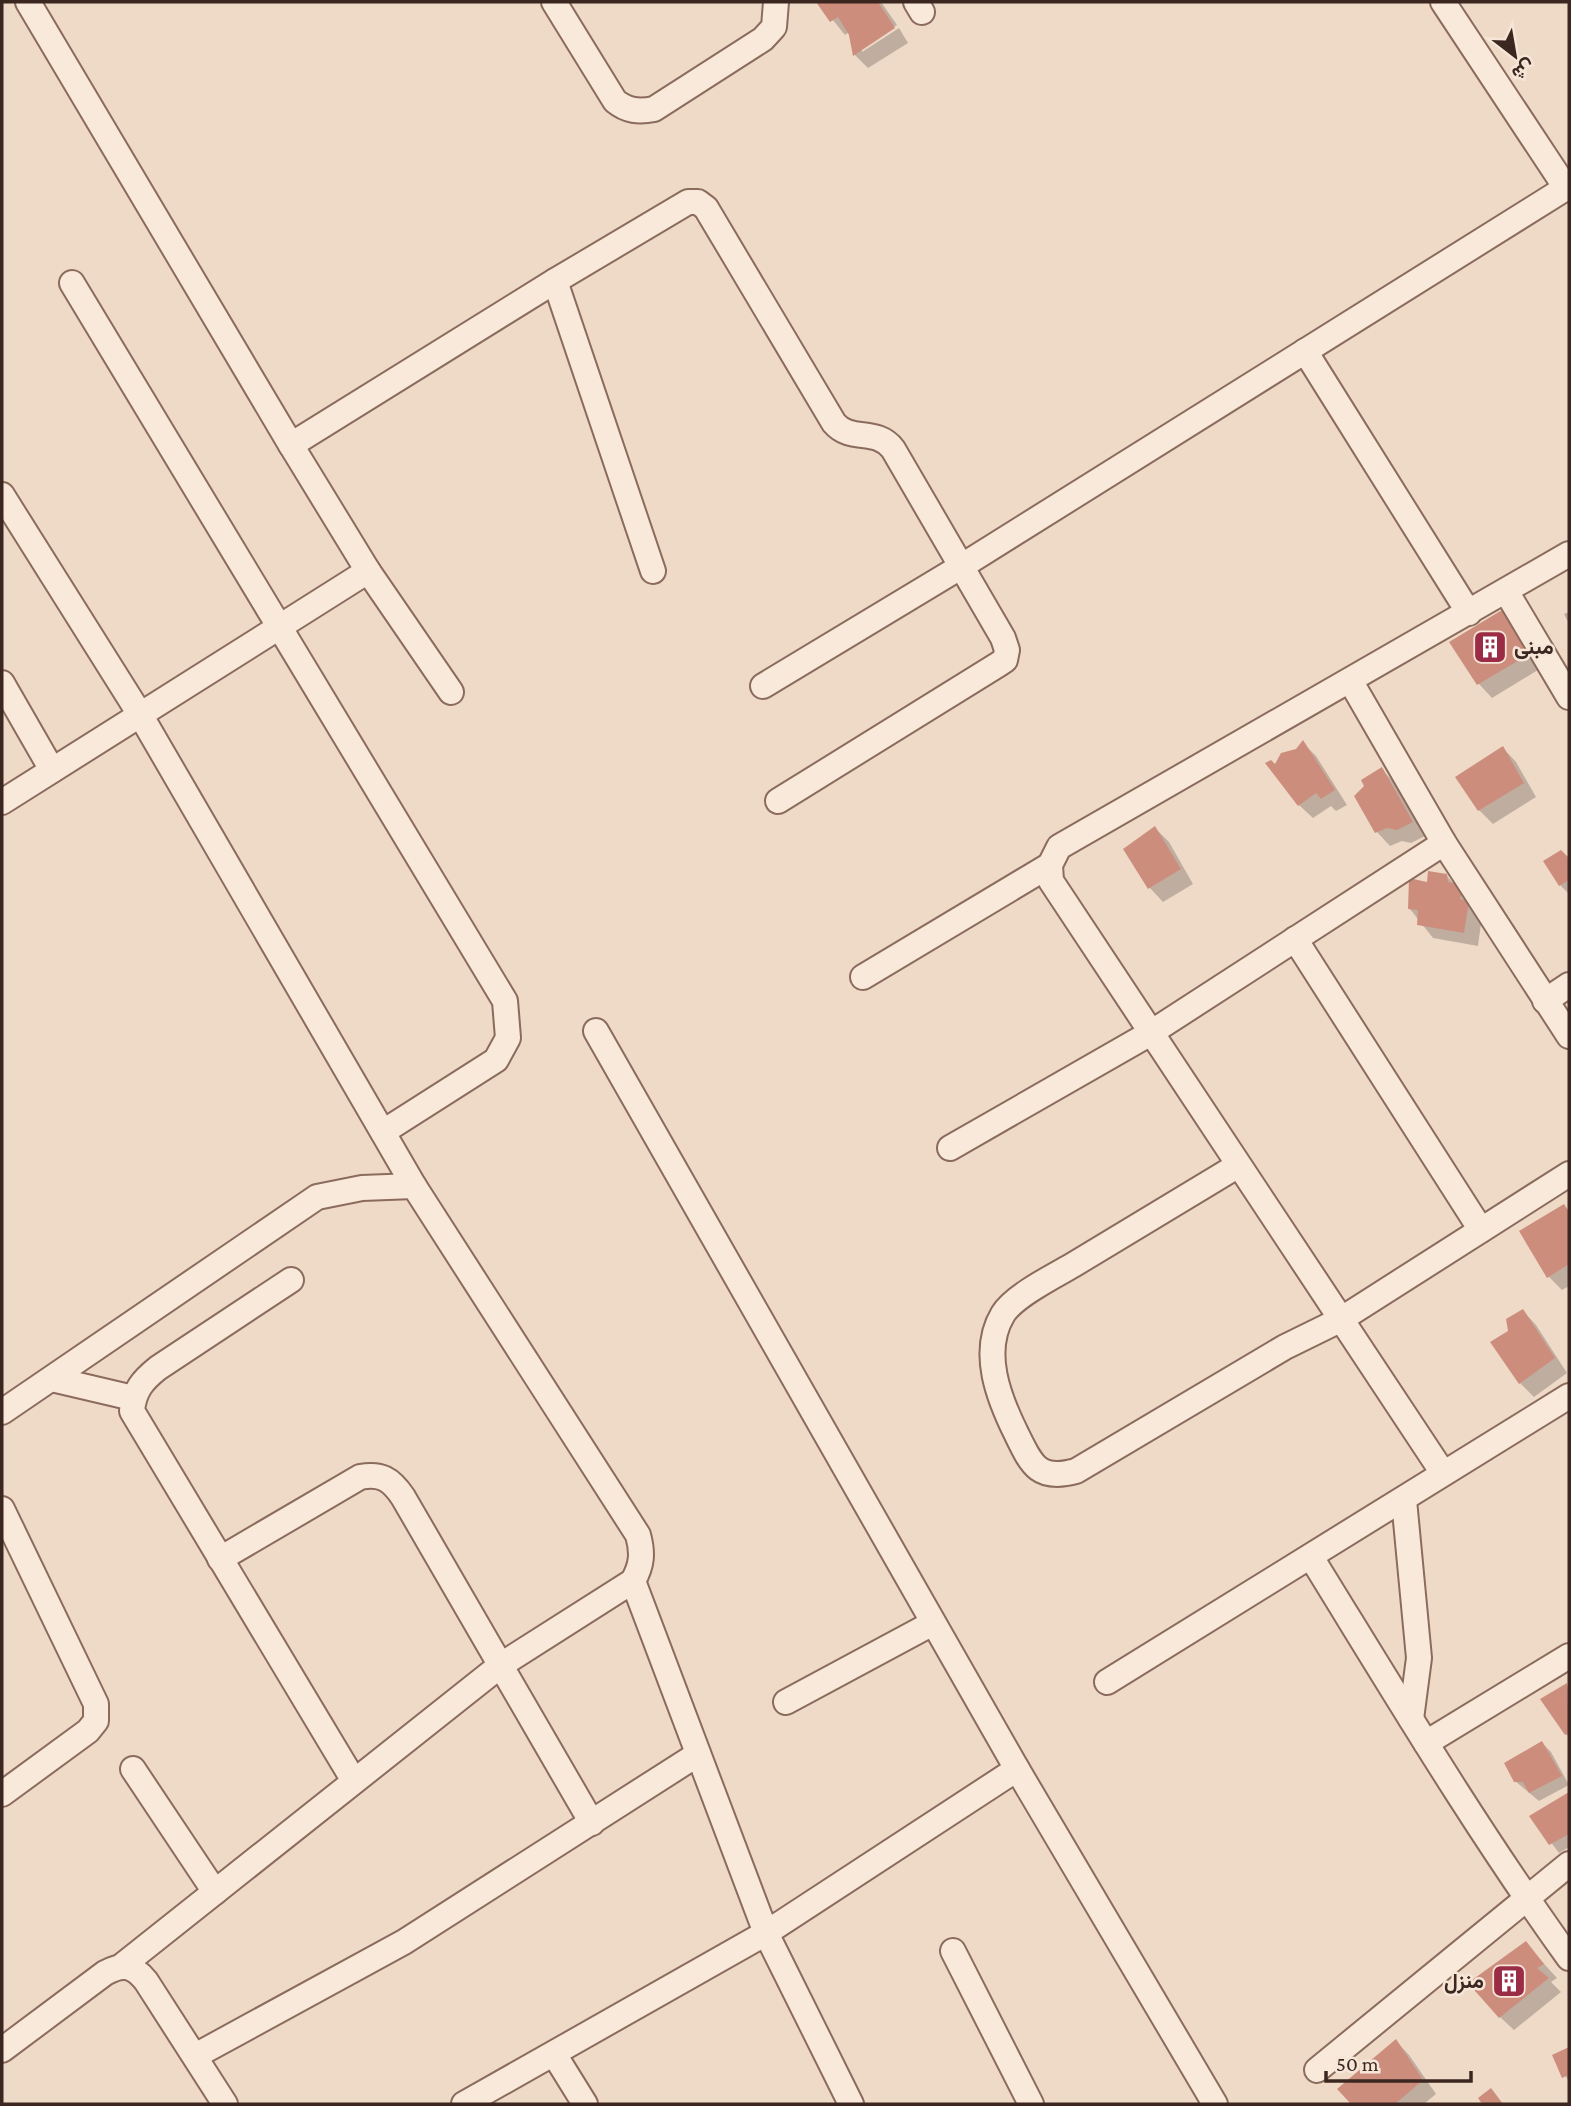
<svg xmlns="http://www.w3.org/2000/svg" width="1571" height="2106" font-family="'Crimson Pro',Vazirmatn,serif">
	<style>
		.shadow { fill: #0003 }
		.building { fill: #cd8d7d }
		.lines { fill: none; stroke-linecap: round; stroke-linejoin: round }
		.minor-casing { stroke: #8b6b5c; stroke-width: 28 }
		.minor { stroke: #f9e9db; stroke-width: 24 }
		.labels { text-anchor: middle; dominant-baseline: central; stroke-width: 5; stroke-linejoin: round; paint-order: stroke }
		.poi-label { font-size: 21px; font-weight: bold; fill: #3b2720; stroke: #f6e6d7; text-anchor: start }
	</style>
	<rect width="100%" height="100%" fill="#efdac7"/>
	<g class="shadow">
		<path d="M848,2h33l16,23 -35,23v4l37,-24 9,15 -40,25 -13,-13 -6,-23 -4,3 -26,-32z"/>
		<path d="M1569,612v12l-5,-10z"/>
		<path d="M1521,623l22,44 -51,31 -13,-14 -27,-41z"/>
		<path d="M1303,743l13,13 31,49 -11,6 -5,-5 -18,12 -14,-13 -23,-39 21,-15z"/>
		<path d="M1503,748l13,14 20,35 -43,27 -14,-14 -21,-33z"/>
		<path d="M1381,769l14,14 30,53 -14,7 -9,-2 -12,5 -13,-14 -21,-36z"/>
		<path d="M1155,828l14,14 24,42 -30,18 -13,-14z"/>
		<path d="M1560,852l9,8v34l-9,-9z"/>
		<path d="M1446,875l36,41 -4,30 -45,-8 -23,-29 18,-25z"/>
		<path d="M1564,1206l5,5v75l-7,4 -13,-13z"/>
		<path d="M1523,1311l13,14 31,48 -33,24 -14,-14 -28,-41 18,-10z"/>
		<path d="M1567,1685l2,3v49l-3,-3z"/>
		<path d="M1542,1743l9,9 18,33 -30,16 -24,-20z"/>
		<path d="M1569,1794v53l-10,6 -27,-36z"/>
		<path d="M1526,1944l31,34 -6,4 10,10 -47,38 -14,-13z"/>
		<path d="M1396,2041l13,14 27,39 -12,10h-70l-15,-15z"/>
		<path d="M1569,2048v34l-15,-27z"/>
	</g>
	<g class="building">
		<path d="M816,2h62l17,26 -42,28 -4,-21 -11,-18 -8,5z"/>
		<path d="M1507,607l24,46 -54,32 -28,-43z"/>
		<path d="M1303,740l32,50 -14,9 -5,-6 -18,13 -33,-43 6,-3 4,4 6,-11 15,-4z"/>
		<path d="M1503,746l21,37 -46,28 -23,-34z"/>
		<path d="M1382,767l31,55 -16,8 -10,-2 -12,5 -21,-37 10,-10 -3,-6z"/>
		<path d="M1155,826l26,43 -33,20 -25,-40z"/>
		<path d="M1561,850l8,8v22l-10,6 -16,-25z"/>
		<path d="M1428,871l19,3 1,8 16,3 -4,14 9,2 -5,32 -47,-8 1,-15 -10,-1 1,-31 18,4z"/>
		<path d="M1564,1204l5,8v52l-22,14 -28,-47z"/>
		<path d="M1523,1309l32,49 -36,26 -29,-42 18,-11 -2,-12z"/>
		<path d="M1567,1683l2,50 -4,2 -25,-36z"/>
		<path d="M1542,1741l20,35 -33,17 -6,-11h-9l-10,-19z"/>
		<path d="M1569,1792v42l-20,11 -20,-29z"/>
		<path d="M1526,1941l18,23 -7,4 12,10 -50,40 -31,-35z"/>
		<path d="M1396,2039l27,41 -28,24h-44l-14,-15z"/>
		<path d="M1569,2047v28l-7,3 -10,-23z"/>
		<path d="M1491,2088l12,16h-21l-4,-6z"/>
	</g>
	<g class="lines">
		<g class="minor-casing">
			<g id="minor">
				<path d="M28,2l263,443"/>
				<path d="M554,2l61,99c12,10 24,11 39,8l109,-70 11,-12 2,-25"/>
				<path d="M916,2l6,10"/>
				<path d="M1443,2l123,186"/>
				<path d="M555,281l98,290"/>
				<path d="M72,283l433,718 3,37 -12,22 -113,72"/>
				<path d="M1305,351l164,262"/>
				<path d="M2,495l139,221 273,470 224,349c5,18 4,30 -5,46l-132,84 -378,300"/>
				<path d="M1506,591l63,106"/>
				<path d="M1351,682l93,161 125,193"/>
				<path d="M2,683l50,87"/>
				<path d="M763,686l199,-120 607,-380"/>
				<path d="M451,692l-83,-121 -77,-126 264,-164 133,-79h10l8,6 128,215c17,20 42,4 59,26l110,189 4,12 -2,10 -6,4 -221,137"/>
				<path d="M2,802l366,-231"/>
				<path d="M1295,939l186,291"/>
				<path d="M863,977l187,-112"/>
				<path d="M1545,1001l24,-16"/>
				<path d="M596,1031l421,738 198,335"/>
				<path d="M950,1148l199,-114 295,-191"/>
				<path d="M1237,1166c-54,33 -109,66 -164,99 -19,11 -59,31 -70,49 -23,38 -4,85 14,121 15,31 22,46 59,36l209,-124 55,-27 229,-146"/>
				<path d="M291,1280l-133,88c-15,12 -24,22 -26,43l222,370"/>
				<path d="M52,1379l81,19"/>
				<path d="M2,1412l315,-215 45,-9 52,-2"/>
				<path d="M1443,1473l-392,-592 -1,-16 9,-18 510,-293"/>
				<path d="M1404,1500l15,158 -8,61"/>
				<path d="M2,1509l94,195v17l-8,10 -86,63"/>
				<path d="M1311,1557c84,136 165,272 258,401"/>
				<path d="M220,1559l140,-82c21,-4 31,2 43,20l189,326"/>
				<path d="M633,1581l133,352 85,171"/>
				<path d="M1107,1682l462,-286"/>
				<path d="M786,1702l147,-79"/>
				<path d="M1426,1743l143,-87"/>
				<path d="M133,1769l82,123"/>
				<path d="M953,1951l78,153"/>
				<path d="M2,2050l103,-77c18,-10 28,-8 41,8l79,123"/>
				<path d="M554,2054l31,50"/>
				<path d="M195,2056l209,-114 294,-188"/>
				<path d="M1317,2070l252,-206"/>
				<path d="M464,2104l302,-171 251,-164"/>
			</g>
		</g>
		<use href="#minor" class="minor"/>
	</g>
	<defs>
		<g id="building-square" transform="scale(1.75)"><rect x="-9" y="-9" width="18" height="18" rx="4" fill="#9b2c45" stroke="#f6e6d7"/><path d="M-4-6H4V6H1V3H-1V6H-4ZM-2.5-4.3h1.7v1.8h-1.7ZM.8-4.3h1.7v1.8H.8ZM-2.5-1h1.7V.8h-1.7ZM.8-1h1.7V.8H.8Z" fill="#fff"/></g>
	</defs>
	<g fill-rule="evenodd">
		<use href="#building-square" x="1490" y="647"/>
		<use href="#building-square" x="1509" y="1981"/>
	</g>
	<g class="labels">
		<g class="poi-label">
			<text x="1514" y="647">مبنى</text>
			<text x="1484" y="1981" text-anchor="end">منزل</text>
		</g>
	</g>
	<rect width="1571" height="2106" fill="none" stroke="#3b2720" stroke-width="7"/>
	<g transform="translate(1515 56) rotate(149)" stroke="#f6e6d7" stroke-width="5" paint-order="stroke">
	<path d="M0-5L12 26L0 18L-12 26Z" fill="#3b2720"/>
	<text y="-10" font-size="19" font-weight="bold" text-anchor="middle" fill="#3b2720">ش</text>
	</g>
	<path d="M1326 2071v10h145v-10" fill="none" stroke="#3b2720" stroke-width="3.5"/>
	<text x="1336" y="2071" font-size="21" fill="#3b2720" stroke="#f6e6d7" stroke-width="5" paint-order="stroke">50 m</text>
</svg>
